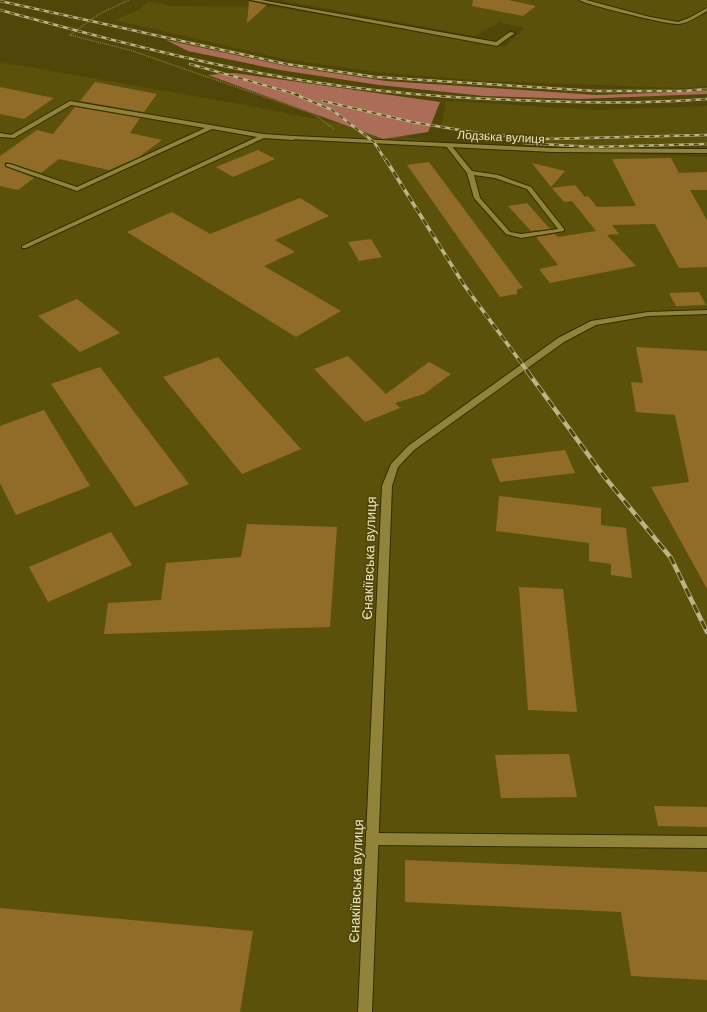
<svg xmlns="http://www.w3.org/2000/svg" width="707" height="1012" font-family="Arial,sans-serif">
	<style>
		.built { fill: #5c510b }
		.forest { fill: #ab6d57 }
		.building { fill: #916c28 }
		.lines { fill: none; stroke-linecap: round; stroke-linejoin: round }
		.service-casing { stroke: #332d03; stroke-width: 2 }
		.minor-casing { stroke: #332d03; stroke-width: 2 }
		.tertiary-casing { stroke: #332d03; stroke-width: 2 }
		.path { stroke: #817843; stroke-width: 1.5; stroke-dasharray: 1 1; stroke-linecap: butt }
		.service { fill: #91843a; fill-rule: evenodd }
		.minor { fill: #91843a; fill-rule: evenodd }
		.tertiary { fill: #91843a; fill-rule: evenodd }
		.rail-far2-casing { stroke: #bbb488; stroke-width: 2.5 }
		.rail-far1-casing { stroke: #bbb488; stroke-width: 3.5 }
		.rail-casing { stroke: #bbb488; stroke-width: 4.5 }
		.rail-far2 { stroke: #504608; stroke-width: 1.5; stroke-dasharray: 5; stroke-linecap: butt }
		.rail-far1 { stroke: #504608; stroke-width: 2.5; stroke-dasharray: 7; stroke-linecap: butt }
		.rail { stroke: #504608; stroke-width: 3; stroke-dasharray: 9; stroke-linecap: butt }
		.labels { text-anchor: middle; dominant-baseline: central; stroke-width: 3.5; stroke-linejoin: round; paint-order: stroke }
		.far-street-label { font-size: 12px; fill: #eae4c0; stroke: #504608 }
		.street-label { font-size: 14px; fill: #eae4c0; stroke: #504608 }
	</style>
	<rect width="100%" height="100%" fill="#504608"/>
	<g class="built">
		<path d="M281,0h426v86l-26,2 -193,-7 -112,-9 -92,-13 -170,-39 25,-10 9,-9 23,5 105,1 228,40 21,-19 -25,-6 -26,14z"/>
		<path d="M0,63l23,3 222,39 218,43 244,9v855h-707z"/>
		<path d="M446,101l151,9 110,-4v37l-146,3 -93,-11 -26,-9z"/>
	</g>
	<g class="forest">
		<path d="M166,40l120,26 100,15 211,14 110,-4v3l-128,5 -95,-3 -105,-11 -99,-15 -92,-19z"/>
		<path d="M234,73l206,29 -12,30 -45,7 -175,-64z"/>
	</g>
	<g class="building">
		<path d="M473,0h35l28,6 -13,10 -51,-10z"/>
		<path d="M249,1l18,4 -20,18z"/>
		<path d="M95,82l62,12 -13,18 -64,-11z"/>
		<path d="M0,87l54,11 -30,21 -24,-5z"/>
		<path d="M75,107l65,11 -10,15 32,7 -23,17 -30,13 -50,-11 -18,14 -31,-10 -4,-1 -2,2 2,3 28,11 -16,12 -18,-4v-30l37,-26 16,4z"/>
		<path d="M258,150l17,9 -42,18 -17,-10z"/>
		<path d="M671,158l8,15 28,-1v18h-17l17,30v47l-28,1 -24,-44 -43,1 7,9 -12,1 29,31 -86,17 -11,-14 19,-4 -22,-28 19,-3 3,3 38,-6 -24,-30 -8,1 -12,-14 23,-3 10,12 3,-1 9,11 39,-1 -24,-47z"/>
		<path d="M429,162l94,126 -6,1v5l-17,3 -93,-132z"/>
		<path d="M532,163l33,8 -14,16z"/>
		<path d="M300,198l29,18 -54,24 20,12 -31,14 77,45 -45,26 -169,-105 45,-20 38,22z"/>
		<path d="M527,203l23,26 -19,2 -23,-25z"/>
		<path d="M371,239l11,18 -23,4 -11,-19z"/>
		<path d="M699,292l7,13 -30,1 -7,-13z"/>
		<path d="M77,299l43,34 -40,19 -42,-36z"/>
		<path d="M636,347l71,4v238l-56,-102 38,-5 -14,-67 -39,-3 -5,-30 12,1z"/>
		<path d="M348,356l38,38 43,-32 22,12 -27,20 -29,9 5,5 -35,14 -51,-53z"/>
		<path d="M218,357l83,92 -59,25 -79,-97z"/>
		<path d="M100,367l89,117 -54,23 -84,-123z"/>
		<path d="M44,410l46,76 -74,29 -16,-32v-57z"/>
		<path d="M565,450l10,23 -75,9 -9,-23z"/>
		<path d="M499,496l102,12v17l25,3 6,50 -21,-3v-11l-22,-3v-18l-93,-12z"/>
		<path d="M247,524l90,3 -7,100 -226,7 4,-31 53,-3 5,-37 75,-6z"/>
		<path d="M111,532l21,33 -84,37 -19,-35z"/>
		<path d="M519,587l44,2 14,123 -49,-2z"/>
		<path d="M569,754l8,43 -76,1 -6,-43z"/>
		<path d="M654,806l53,1v20l-49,-1z"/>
		<path d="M405,860l302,12v108l-76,-4 -10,-64 -216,-10z"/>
		<path d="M0,908l253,23 -13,81h-240z"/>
	</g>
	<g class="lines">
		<g class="service-casing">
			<g id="service">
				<path d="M579,0h7l64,17 28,5 11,-4 18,-10v3c-9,5 -18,12 -28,13 -11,1 -91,-19 -100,-24z"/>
				<path d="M70,101l193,33 30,2 3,2 -3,2 -29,-2 -238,110h-4v-2l235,-109 -45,-8 -135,62 -71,-25v-2h4l67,23 128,-59 -134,-23 -57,33 -14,-1v-4l11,2z"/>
				<path d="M446,144h4l22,27 26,4 33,12 33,42v2l-43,7 -15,-4 -32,-36 -7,-25 -21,-27zM474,175l21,3 32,11 31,40 -37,5 -11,-2 -30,-34z"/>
				<path d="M373,833l334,3v12l-334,-3 -4,-2 -2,-4 2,-4z"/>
			</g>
		</g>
		<g class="minor-casing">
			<g id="minor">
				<path d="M250,0h11l235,42 14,-10 5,1 -18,13z"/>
				<path d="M293,136l259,12 155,1v4l-155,-1 -261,-13v-2z"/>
			</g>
		</g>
		<g class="tertiary-casing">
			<path id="tertiary" d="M707,310v4l-59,2 -52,9 -32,17 -150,108 -16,17 -6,19 -20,526h-14l24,-526 9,-22 17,-18 150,-108 33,-17 57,-9z"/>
		</g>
		<path class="path" d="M129,0l-30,14 -29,21 63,16 181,63 21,16"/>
		<use href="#service" class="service"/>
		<use href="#minor" class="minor"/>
		<use href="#tertiary" class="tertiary"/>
		<g class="rail-far2-casing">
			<g id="rail-far2">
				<path d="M0,1l286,63 89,13 220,14h89l23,-2"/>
				<path d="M0,10c78,21 155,42 234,58 93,19 187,29 282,32 64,3 128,4 191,-1"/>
				<path d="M190,64l109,31"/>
				<path d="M294,94l38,16 42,32 12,19"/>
				<path d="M323,101l89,21 72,12 61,5 162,-4"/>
				<path d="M524,143l69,4 114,-3"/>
			</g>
		</g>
		<g class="rail-far1-casing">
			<path id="rail-far1" d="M386,160l78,125 64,87"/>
		</g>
		<g class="rail-casing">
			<path id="rail" d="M527,371l76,104 68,83 36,74"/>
		</g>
		<use href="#rail-far2" class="rail-far2"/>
		<use href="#rail-far1" class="rail-far1"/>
		<use href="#rail" class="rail"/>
	</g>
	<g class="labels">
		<g class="far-street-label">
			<text transform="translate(501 137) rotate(3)">Лодзька вулиця</text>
		</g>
		<g class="street-label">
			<text transform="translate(369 558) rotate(-88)">Єнакіївська вулиця</text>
			<text transform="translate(356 881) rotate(-88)">Єнакіївська вулиця</text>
		</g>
	</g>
</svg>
